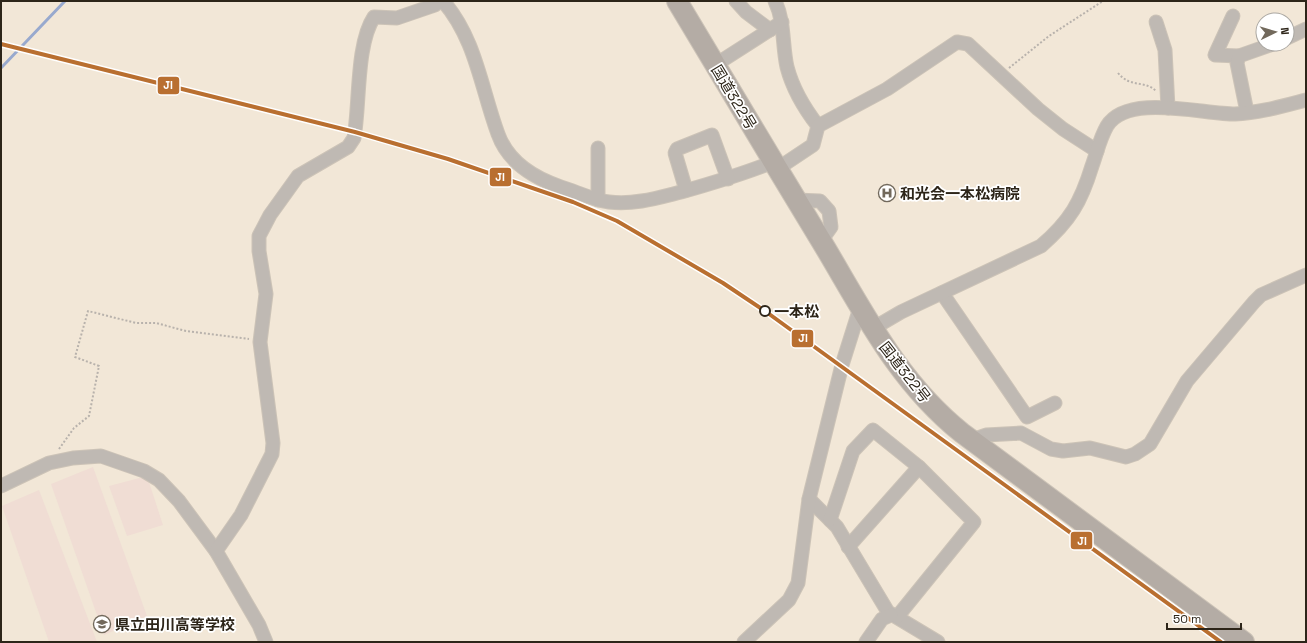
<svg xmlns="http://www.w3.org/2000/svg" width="1307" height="643" font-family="'Space Grotesk','Noto Sans JP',sans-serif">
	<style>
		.education { fill: #f0ddd4 }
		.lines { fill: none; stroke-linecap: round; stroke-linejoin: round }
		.stream { stroke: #98a9ce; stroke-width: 3 }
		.minor-casing { stroke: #ccc3b7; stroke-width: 15 }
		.highway-casing { stroke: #ccc3b7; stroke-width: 22 }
		.path { stroke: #b8b2ac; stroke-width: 2; stroke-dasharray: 2 2; stroke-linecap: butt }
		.minor { stroke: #bfb9b3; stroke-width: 13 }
		.highway { stroke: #b4aca5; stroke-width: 20 }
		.rail-1-casing { stroke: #fff; stroke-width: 7 }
		.rail-1 { stroke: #b96f30; stroke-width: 4 }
		.stop-dot { fill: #fff; stroke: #2d2519; stroke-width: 2 }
		.labels { text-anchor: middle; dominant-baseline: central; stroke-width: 3.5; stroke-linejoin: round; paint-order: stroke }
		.street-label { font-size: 15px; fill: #2d2519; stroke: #fff }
		.poi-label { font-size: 15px; font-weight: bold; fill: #2d2519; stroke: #fff; text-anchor: start }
		.stop-label { font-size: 15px; font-weight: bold; fill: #2d2519; stroke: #fff; text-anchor: start }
		.line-badge { stroke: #fff; stroke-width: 1.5 }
		.badge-label { font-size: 11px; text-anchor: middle; font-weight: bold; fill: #fff }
	</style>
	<rect width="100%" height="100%" fill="#f2e7d7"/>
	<g class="education">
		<path d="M93,467l54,149 -43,19 -53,-151z"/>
		<path d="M147,476l16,49 -36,11 -18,-50z"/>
		<path d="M39,490l58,152h-48l-47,-136z"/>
	</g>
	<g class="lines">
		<path class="stream" d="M1,68l64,-67"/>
		<g class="minor-casing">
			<g id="minor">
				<path d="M443,1c33,38 38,87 55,133 10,28 36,44 63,53 16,5 32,13 48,15 25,3 48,-4 72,-10 32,-9 62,-18 92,-30"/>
				<path d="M736,1l10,11 24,18"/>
				<path d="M775,1c10,21 7,44 12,66 6,23 17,41 31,59"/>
				<path d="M1233,16l-18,39 24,1"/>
				<path d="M1156,22l9,28 3,58"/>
				<path d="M1287,38l19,-9"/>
				<path d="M715,65l67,-43"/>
				<path d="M1247,112l-10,-49 2,-7 34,-12"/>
				<path d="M598,148v52"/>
				<path d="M777,169l36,-24 5,-19 69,-37 70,-47 11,2 70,65 25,20 34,22"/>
				<path d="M686,190l-11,-37 2,-4 35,-14 16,44"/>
				<path d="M796,200l24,1 9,10 2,16 -10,14"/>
				<path d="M942,293l85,124 28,-14"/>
				<path d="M872,329l29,-17 140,-66c29,-25 40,-44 51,-80 5,-14 8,-28 15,-40 20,-33 95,-12 128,-12 24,-1 48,-8 71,-14"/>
				<path d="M972,440l14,-5 35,-2 30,16 12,2 27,-3 36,9 9,-3 15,-10 37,-63 67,-79 7,-7 45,-20"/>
				<path d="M1,486l48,-23 24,-5 28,-2 43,15 15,9 20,21 37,50 43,74 7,17"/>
				<path d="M809,499l28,28 51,85 50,30"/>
				<path d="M830,520l23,-69 20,-21 46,37 55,55 -77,95"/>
				<path d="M848,547l71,-80"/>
				<path d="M216,551l25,-36 31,-61 1,-11 -13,-101 6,-48 -7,-43v-15l11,-21 28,-39 50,-29 6,-9c6,-34 2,-94 20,-121l23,1 38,-13 5,-4"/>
				<path d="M744,642l45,-42 9,-17 11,-84 33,-134 18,-57"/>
				<path d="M866,642l16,-23 9,-4"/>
			</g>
		</g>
		<g class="highway-casing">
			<path id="highway" d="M677,1c48,80 95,159 143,238 43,71 76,141 142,194l282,209"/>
		</g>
		<g class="path">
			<path d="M1009,68l40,-32 54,-35"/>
			<path d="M1118,73c12,15 27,7 38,18"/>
			<path d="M59,449l15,-21 15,-12 10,-50 -24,-9 13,-46 48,12h20l30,8 63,8"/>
		</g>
		<use href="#minor" class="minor"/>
		<use href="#highway" class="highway"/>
		<g class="rail-1-casing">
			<path id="rail-1" d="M1,44l354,88 93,27 125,43 44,19 106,62 42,28 456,331"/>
		</g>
		<use href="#rail-1" class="rail-1"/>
	</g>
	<defs>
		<g id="hospital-ring" transform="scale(0.9)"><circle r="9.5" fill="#fff" stroke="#72695c" stroke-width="1.5"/><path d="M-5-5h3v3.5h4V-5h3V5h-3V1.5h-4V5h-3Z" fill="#72695c"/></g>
		<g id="school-ring" transform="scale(0.9)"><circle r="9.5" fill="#fff" stroke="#72695c" stroke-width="1.5"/><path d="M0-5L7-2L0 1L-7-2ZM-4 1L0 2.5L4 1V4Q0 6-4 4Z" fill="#72695c"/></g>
	</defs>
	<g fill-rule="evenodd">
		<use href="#hospital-ring" x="887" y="193"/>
		<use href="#school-ring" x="102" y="624"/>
	</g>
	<circle class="stop-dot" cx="765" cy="311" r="5"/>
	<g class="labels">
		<g class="street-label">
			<text transform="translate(734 97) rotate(59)">国道322号</text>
			<text transform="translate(905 372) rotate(52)">国道322号</text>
		</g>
		<g class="poi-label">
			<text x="900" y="193">和光会一本松病院</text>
			<text x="115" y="624">県立田川高等学校</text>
		</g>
		<g class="stop-label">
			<text x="774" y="311">一本松</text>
		</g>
	</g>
	<g class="line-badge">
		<rect x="157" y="76" width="23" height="19" rx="4" fill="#b96f30"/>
		<rect x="489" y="167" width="23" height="20" rx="4" fill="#b96f30"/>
		<rect x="791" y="329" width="23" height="19" rx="4" fill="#b96f30"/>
		<rect x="1070" y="531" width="23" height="19" rx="4" fill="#b96f30"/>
	</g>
	<g class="badge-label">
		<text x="168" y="89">JI</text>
		<text x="500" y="181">JI</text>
		<text x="803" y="342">JI</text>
		<text x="1082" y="545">JI</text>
	</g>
	<rect width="1307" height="643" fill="none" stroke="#2d2519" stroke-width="4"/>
	<g transform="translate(1275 32) rotate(85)"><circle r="19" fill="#ffffff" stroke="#aba8a3"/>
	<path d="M0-3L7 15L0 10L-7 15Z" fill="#72695c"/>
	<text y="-6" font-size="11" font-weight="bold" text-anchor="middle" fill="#2d2519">N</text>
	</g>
	<path d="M1167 623v6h74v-6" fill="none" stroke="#2d2519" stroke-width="2"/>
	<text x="1173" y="623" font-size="12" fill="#2d2519" stroke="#ffffff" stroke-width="3" paint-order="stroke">50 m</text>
</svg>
